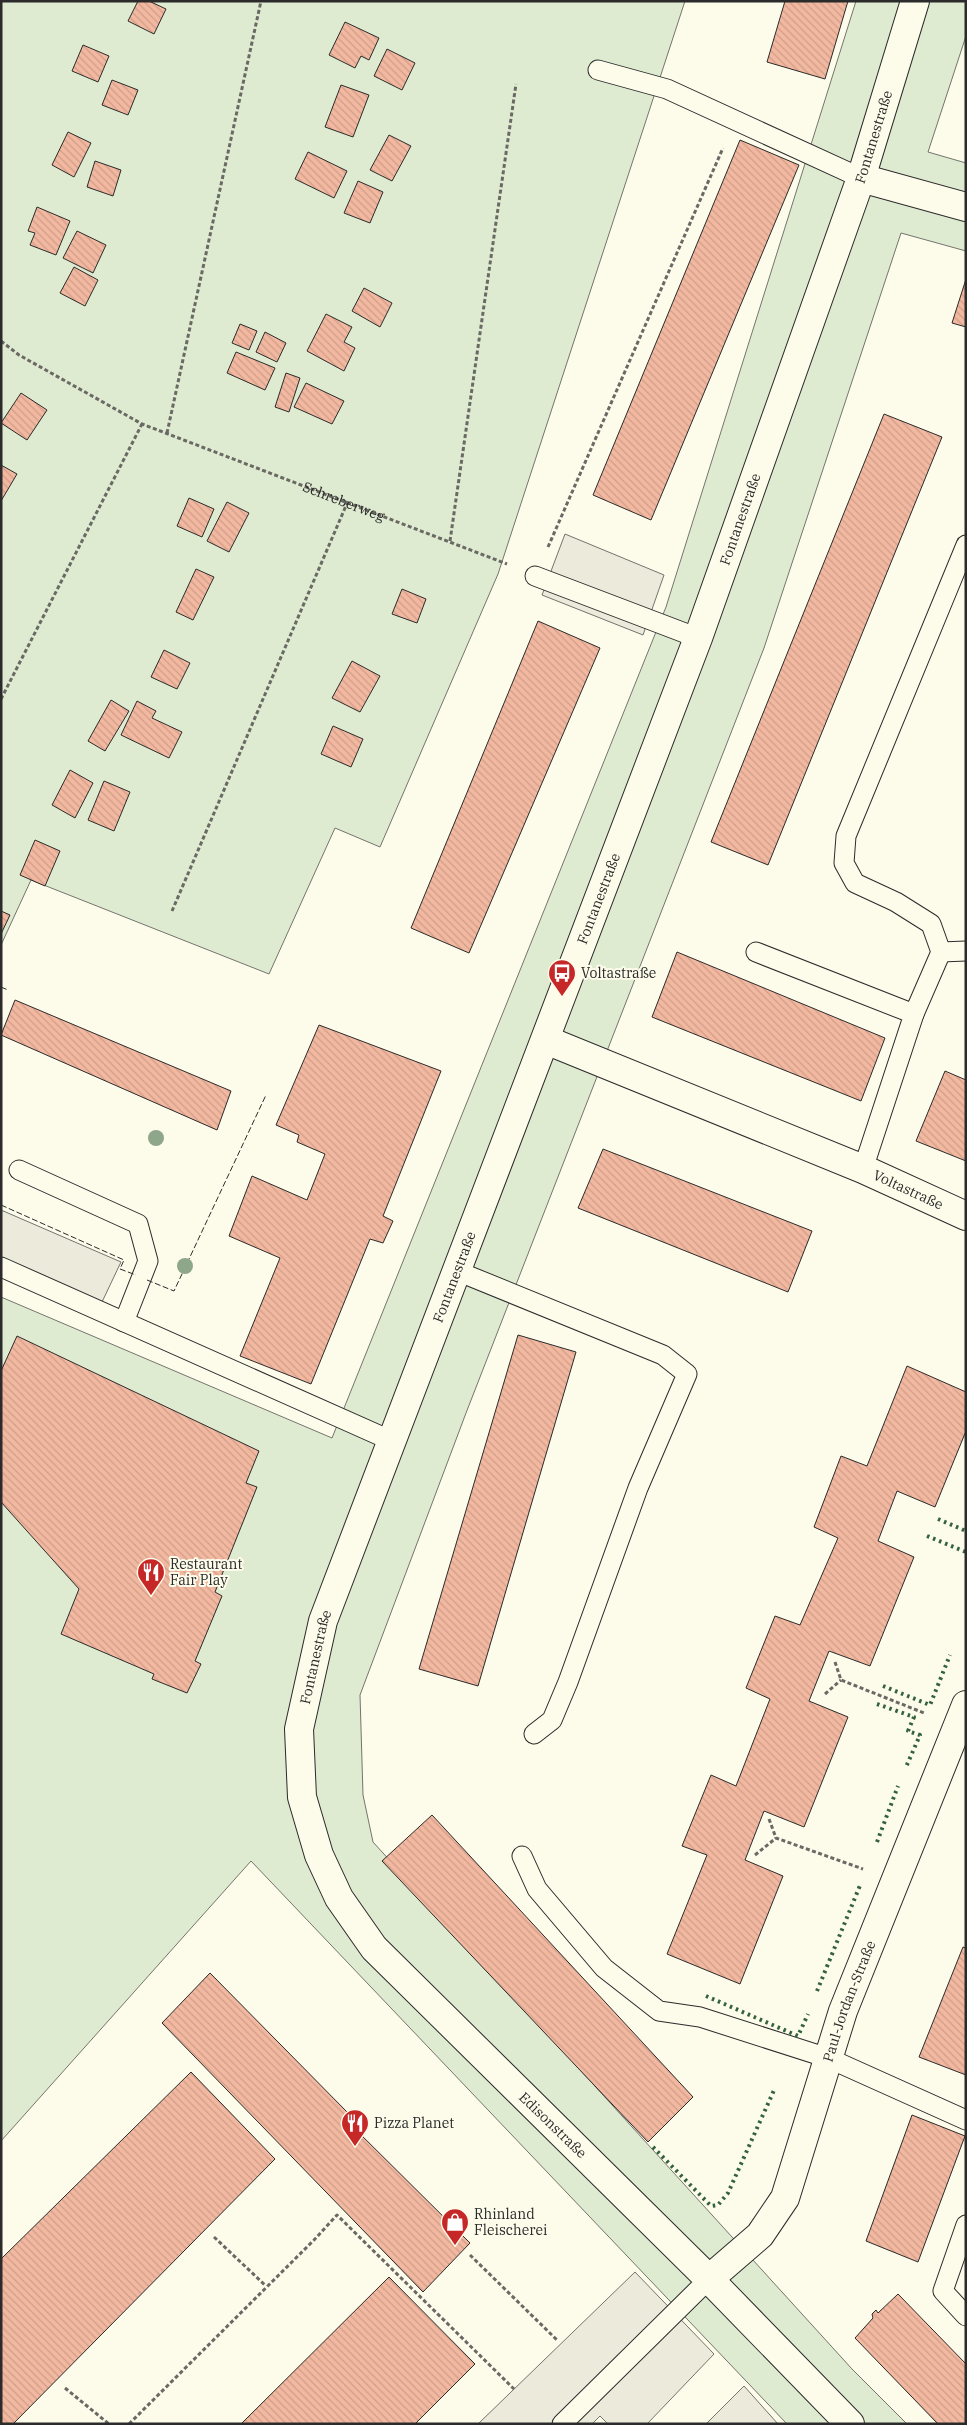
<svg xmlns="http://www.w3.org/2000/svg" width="967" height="2425" font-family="'IBM Plex Serif',serif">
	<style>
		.green { fill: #deebd1; stroke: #74746e }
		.parking { fill: #eceadb; stroke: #74746e }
		.building { fill: url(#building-back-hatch); stroke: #2b2b2b }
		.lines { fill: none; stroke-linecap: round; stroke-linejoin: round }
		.lane-casing { stroke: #2b2b2b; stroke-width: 21 }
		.street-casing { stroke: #2b2b2b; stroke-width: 30 }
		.secondary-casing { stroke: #2b2b2b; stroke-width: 30 }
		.path { stroke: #6a6964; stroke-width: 3; stroke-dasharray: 4 2.5; stroke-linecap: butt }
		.lane { stroke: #fdfbea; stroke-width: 19 }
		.street { stroke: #fdfbea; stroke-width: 28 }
		.secondary { stroke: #fdfbea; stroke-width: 28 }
		.hedge { stroke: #34623c; stroke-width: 4; stroke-dasharray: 2.5 4; stroke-linecap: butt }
		.fence { stroke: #2b2b2b; stroke-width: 1; stroke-dasharray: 6 2.5; stroke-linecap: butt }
		.tree { fill: #8ea78a }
		.labels { text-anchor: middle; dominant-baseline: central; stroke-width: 4; stroke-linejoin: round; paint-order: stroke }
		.street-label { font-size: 14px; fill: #2b2b2b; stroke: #fdfbea }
		.poi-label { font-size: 14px; fill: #2b2b2b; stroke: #fdfbea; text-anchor: start }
	</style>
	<defs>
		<pattern id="building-back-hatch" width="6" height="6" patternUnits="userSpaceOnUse" patternTransform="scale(1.25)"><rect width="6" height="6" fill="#f2b8a0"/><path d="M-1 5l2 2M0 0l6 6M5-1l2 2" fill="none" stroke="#d09e8a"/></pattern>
	</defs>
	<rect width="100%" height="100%" fill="#fdfbea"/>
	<g class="green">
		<path d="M1,1h684l-187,573 -118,273 -45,-19 -66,146 -238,-94 -30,65z"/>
		<path d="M856,1h110v35l-38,116 38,11v88l-65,-18 -137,415 -298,765 -106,282 3,100 10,47 479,527 55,55h-120l-536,-563 -250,280v-844l331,141 334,-831z"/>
	</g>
	<g class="parking">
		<path d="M565,534l99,41 -21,60 -101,-40z"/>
		<path d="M1,1210l120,52 -19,40 -101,-45z"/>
		<path d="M635,2272l79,82 -67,70h-39l-8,-8 -8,8h-114z"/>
		<path d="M744,2386l34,38h-72z"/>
	</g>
	<g class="building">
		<path d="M138,1h11l17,8 -12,25 -26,-13z"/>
		<path d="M785,1h63l-23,78 -58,-17z"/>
		<path d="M345,22l34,16 -10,22 -8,-4 -6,12 -26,-13z"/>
		<path d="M83,45l26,11 -11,26 -26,-11z"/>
		<path d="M387,49l28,14 -13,27 -28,-14z"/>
		<path d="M112,80l26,10 -10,25 -26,-10z"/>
		<path d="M341,85l28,10 -16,42 -28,-10z"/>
		<path d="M68,132l23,11 -17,34 -22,-12z"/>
		<path d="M389,135l22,11 -19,35 -22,-11z"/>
		<path d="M740,140l59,25 -148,355 -58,-25z"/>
		<path d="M308,152l39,19 -13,27 -39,-19z"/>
		<path d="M95,161l26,9 -8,26 -26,-9z"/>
		<path d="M358,181l25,11 -13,31 -26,-10z"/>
		<path d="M37,207l33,14 -14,34 -26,-10 5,-12 -7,-2z"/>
		<path d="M77,231l29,14 -13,28 -30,-15z"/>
		<path d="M74,267l24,13 -13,26 -25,-13z"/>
		<path d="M966,279v48l-14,-4z"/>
		<path d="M364,288l28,15 -12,24 -28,-16z"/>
		<path d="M326,314l26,13 -8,15 11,6 -11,23 -37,-20z"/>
		<path d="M240,324l17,7 -8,19 -17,-7z"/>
		<path d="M265,332l21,11 -9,19 -21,-10z"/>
		<path d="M236,352l39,16 -10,22 -38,-17z"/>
		<path d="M286,373l14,5 -11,34 -14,-5z"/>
		<path d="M306,383l38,18 -12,23 -38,-17z"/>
		<path d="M21,393l26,17 -20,30 -26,-17z"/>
		<path d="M884,414l58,23 -174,428 -57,-23z"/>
		<path d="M1,465l16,9 -16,27z"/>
		<path d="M189,498l25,11 -12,28 -25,-11z"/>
		<path d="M227,502l22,11 -20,39 -22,-11z"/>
		<path d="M196,569l18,8 -21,43 -17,-8z"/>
		<path d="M402,589l24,10 -9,24 -25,-9z"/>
		<path d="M538,621l62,27 -131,305 -58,-25z"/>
		<path d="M164,650l26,13 -13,26 -26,-12z"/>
		<path d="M352,661l28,15 -20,36 -28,-14z"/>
		<path d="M111,700l18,11 -24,40 -17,-10z"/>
		<path d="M137,701l19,10 -4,7 30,14 -13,26 -48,-23z"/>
		<path d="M333,726l30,13 -12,28 -30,-13z"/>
		<path d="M70,770l23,13 -18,35 -23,-13z"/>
		<path d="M104,781l26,11 -16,39 -26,-11z"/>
		<path d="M35,840l25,11 -15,35 -25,-11z"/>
		<path d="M1,911l9,4 -9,19z"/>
		<path d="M677,952l208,86 -24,63 -209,-84z"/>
		<path d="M15,1000l216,91 -14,39 -216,-95z"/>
		<path d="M319,1025l122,46 -58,145 10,5 -10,22 -13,-4 -59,145 -71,-28 40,-98 -51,-22 23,-60 55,24 18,-46 -28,-12 2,-7 -23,-10z"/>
		<path d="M945,1071l21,9v81l-50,-20z"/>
		<path d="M603,1149l209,82 -24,61 -210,-84z"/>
		<path d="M518,1335l58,17 -98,334 -59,-17z"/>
		<path d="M17,1336l242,115 -13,32 11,4 -42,105 7,4 -27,65 6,3 -14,29 -35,-14 2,-5 -93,-40 18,-45 -78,-87v-131z"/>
		<path d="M907,1366l59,26v39l-31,76 -38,-16 -19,50 36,16 -44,109 -41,-15 -20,50 39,16 -44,110 -40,-16 -19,49 38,16 -43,108 -73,-30 40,-99 -25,-9 29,-71 25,11 34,-87 -24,-11 29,-72 25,9 38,-87 -24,-11 27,-71 26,10z"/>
		<path d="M432,1815l261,282 -45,45 -266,-281z"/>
		<path d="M963,1947l3,1v127l-47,-18z"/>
		<path d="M210,1973l139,141 -4,5 125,124 -47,49 -261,-269z"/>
		<path d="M191,2072l84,87 -262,265h-12v-165z"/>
		<path d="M912,2115l53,21 -47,126 -52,-21z"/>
		<path d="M389,2277l86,87 -60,60h-174z"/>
		<path d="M898,2294l68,70v60h-28l-83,-86 18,-20 -1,-4 4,-4 2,3z"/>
	</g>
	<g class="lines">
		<g class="lane-casing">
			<g id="lane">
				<path d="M598,70l69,19 194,89"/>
				<path d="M535,576l163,62"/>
				<path d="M756,952l158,62 -51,155"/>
				<path d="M941,952l25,-1"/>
				<path d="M914,1014l27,-62 -10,-28 -35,-22 -41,-19 -11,-20 2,-27 120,-291"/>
				<path d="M19,1170l119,54 10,37 -24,61"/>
				<path d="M1,1267l391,174"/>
				<path d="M457,1271l206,84 24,19 -49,114 -70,194 -16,38 -18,14"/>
				<path d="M522,1856l15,33 67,79 55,43 41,6 128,41 138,62"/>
				<path d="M966,2225l-23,66 23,25"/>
				<path d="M562,2424l147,-145"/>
			</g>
		</g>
		<g class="street-casing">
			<g id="street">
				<path d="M861,178l105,29"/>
				<path id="s2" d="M546,1040l317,129 103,47"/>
				<path id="s3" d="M709,2279l51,-44 25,-37 58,-187 123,-306"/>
			</g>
		</g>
		<g class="secondary-casing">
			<g id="secondary">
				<path id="s4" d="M850,2424l-141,-145 -335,-331 -35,-50 -20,-43 -17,-58 -3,-68 24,-108 375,-983 163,-460 54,-177"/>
			</g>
		</g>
		<g class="path">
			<path id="s1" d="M1,341l18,14 123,69 365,140"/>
			<path d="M167,433l94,-432"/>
			<path d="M450,541l66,-457"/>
			<path d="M548,547l175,-399"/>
			<path d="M1,699l141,-275"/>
			<path d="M172,911l176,-410"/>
			<path d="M835,1662l6,18 83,33"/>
			<path d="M825,1694l16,-14"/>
			<path d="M769,1819l7,19 87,31"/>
			<path d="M755,1855l21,-17"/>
			<path d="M214,2237l52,49"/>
			<path d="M470,2255l87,85"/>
			<path d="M65,2388l44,36"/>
			<path d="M129,2424l185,-184 23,-25 177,174"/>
		</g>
		<use href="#lane" class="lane"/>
		<use href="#street" class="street"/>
		<use href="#secondary" class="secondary"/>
		<g class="hedge">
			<path d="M938,1519l28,12"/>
			<path d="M927,1536l39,16"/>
			<path d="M883,1686l47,19 20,-50"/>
			<path d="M877,1704l37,13 -6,14 12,4 -14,32"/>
			<path d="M877,1842l21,-56"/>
			<path d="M817,1991l44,-108"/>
			<path d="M706,1996l92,40 10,-22"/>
			<path d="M653,2147l58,59 7,-1 10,-12 47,-105"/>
		</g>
		<g class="fence">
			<path d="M1,987l7,3"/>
			<path d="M1,1205l123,55 -4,9 16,6"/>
			<path d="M147,1280l27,11 92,-196"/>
		</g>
	</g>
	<g class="tree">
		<circle cx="156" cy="1138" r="8"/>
		<circle cx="185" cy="1266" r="8"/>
	</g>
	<defs>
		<g id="bus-pin" transform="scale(1.4375)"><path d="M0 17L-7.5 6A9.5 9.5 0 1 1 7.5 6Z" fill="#c62828" stroke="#fdfbea"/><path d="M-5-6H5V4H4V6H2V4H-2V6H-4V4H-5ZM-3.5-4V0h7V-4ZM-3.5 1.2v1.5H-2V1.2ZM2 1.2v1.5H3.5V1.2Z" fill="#fff"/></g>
		<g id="restaurant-pin" transform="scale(1.4375)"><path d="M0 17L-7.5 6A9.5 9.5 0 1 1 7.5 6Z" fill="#c62828" stroke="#fdfbea"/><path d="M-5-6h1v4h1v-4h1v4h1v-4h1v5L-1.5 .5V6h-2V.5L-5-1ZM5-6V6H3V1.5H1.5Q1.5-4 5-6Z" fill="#fff"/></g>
		<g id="shop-pin" transform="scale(1.4375)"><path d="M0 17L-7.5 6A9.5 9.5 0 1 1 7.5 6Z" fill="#c62828" stroke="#fdfbea"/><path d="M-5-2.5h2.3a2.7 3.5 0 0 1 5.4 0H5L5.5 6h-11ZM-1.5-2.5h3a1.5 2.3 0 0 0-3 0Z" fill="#fff"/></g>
	</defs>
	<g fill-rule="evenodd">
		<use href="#bus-pin" x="562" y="973"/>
		<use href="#restaurant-pin" x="151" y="1572"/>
		<use href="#restaurant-pin" x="355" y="2123"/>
		<use href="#shop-pin" x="455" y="2222"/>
	</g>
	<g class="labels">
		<g class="street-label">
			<text stroke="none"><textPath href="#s4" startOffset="2604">Fontanestraße</textPath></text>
			<text stroke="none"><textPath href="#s1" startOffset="380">Schreberweg</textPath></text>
			<text stroke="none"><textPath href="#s4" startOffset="2199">Fontanestraße</textPath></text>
			<text stroke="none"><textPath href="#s4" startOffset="1794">Fontanestraße</textPath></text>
			<text stroke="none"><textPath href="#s2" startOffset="392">Voltastraße</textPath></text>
			<text stroke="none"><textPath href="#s4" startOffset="1389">Fontanestraße</textPath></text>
			<text stroke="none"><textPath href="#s4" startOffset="984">Fontanestraße</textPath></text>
			<text stroke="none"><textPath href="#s3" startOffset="319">Paul-Jordan-Straße</textPath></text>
			<text transform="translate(553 2125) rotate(44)">Edisonstraße</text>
		</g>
		<g class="poi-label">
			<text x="581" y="973">Voltastraße</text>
			<text x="170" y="1564">Restaurant<tspan x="170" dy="16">Fair Play</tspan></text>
			<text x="374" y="2123">Pizza Planet</text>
			<text x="474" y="2214">Rhinland<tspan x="474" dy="16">Fleischerei</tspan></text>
		</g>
	</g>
	<rect width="967" height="2425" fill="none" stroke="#2b2b2b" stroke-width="5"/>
</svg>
